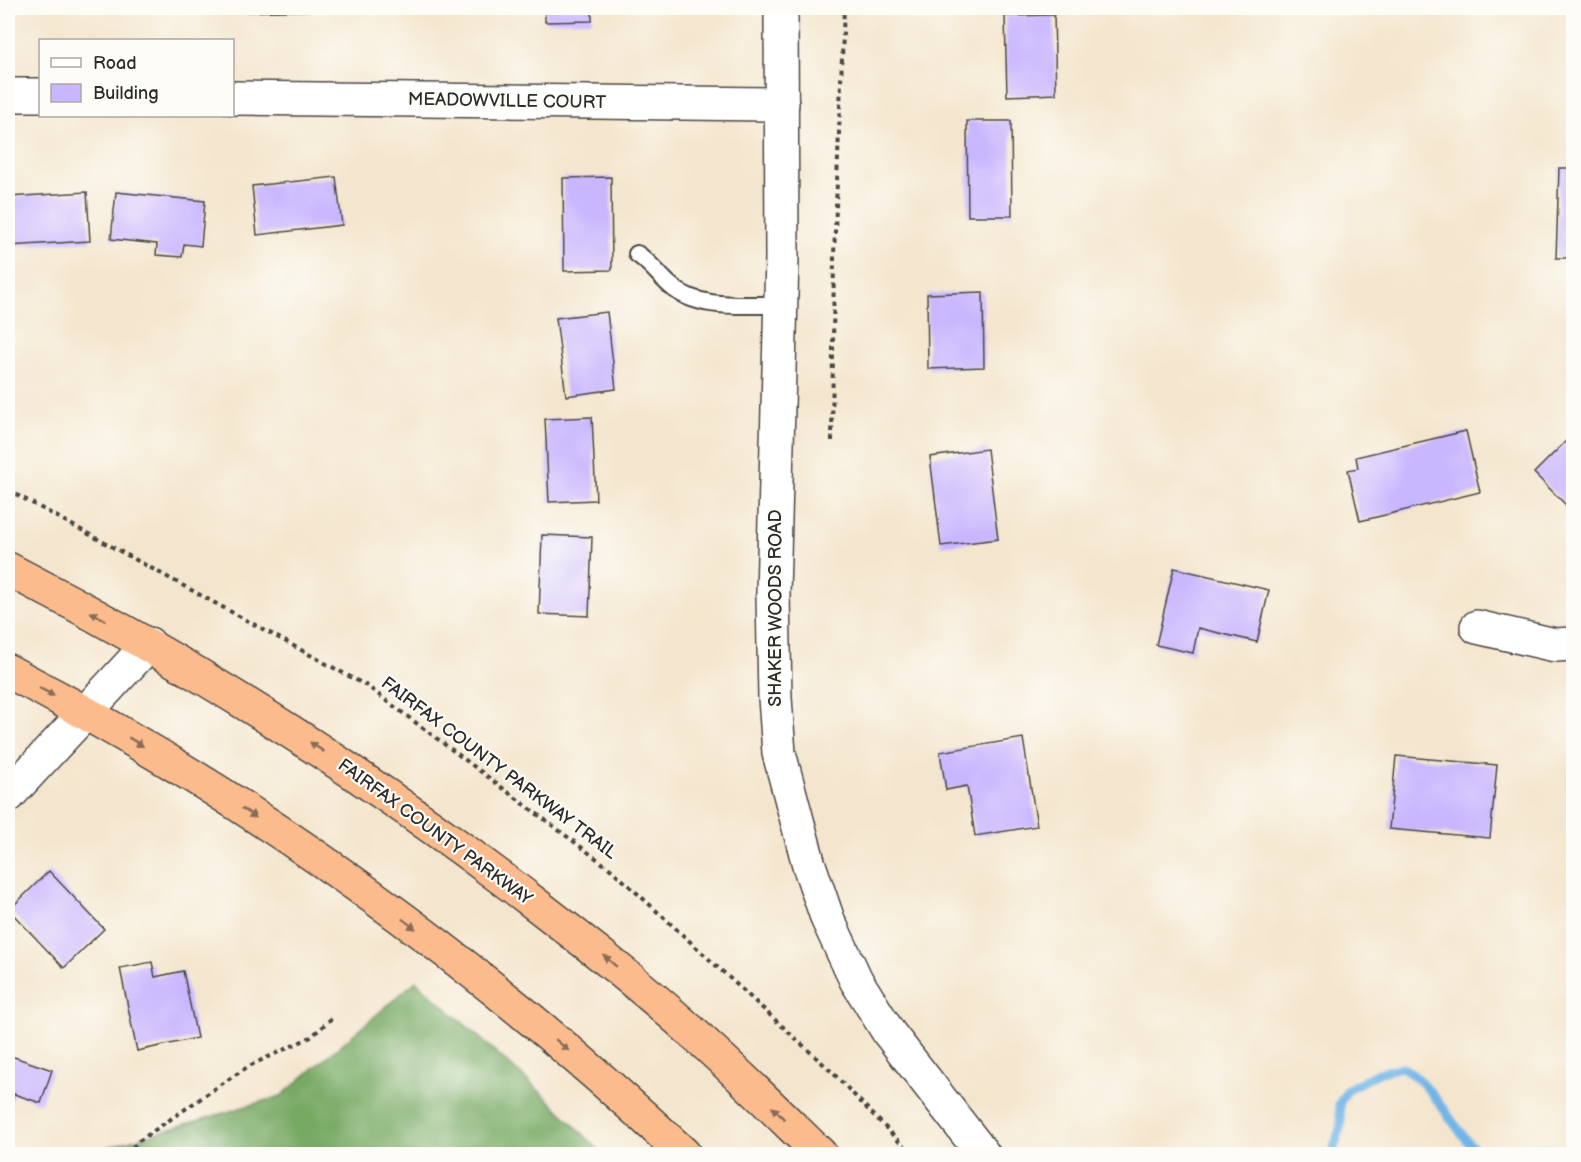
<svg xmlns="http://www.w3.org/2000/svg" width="1581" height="1162" font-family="'Balsamiq Sans',sans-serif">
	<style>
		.forest { fill: #77a964; stroke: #516a48; stroke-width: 1.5 }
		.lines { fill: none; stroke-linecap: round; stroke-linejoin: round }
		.stream { stroke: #71b5e7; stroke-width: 9 }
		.building { fill: #c8b6fe }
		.service-casing { stroke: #494743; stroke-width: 20 }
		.minor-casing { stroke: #494743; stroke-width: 36 }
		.trunk-casing { stroke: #494743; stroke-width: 36 }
		.path { stroke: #494743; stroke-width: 4; stroke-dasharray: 4.5 4.5; stroke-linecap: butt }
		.service { stroke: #fff; stroke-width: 16 }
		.minor { stroke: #fff; stroke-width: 33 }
		.trunk { stroke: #fbbb8d; stroke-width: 33 }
		.oneway { fill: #896c57 }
		.labels { text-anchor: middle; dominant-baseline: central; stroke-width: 4.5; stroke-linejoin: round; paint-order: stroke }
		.street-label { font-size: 18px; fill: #2b2b2b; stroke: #fdfcf7 }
	</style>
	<rect width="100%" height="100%" fill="#fdfcf7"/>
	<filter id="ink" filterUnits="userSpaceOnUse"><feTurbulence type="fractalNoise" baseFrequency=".0167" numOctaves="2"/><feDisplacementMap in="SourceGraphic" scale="12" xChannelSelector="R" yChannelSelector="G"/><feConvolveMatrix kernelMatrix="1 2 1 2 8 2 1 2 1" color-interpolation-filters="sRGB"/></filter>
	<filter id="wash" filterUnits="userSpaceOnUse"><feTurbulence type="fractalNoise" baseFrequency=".008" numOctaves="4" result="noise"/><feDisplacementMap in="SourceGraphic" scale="24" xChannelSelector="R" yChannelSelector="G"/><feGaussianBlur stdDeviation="1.35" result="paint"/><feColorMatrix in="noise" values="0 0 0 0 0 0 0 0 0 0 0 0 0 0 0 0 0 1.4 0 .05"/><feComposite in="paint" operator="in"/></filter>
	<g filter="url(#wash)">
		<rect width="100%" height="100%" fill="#f4e6ce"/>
		<path class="forest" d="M416,981l129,115 58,58h-518l196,-58z"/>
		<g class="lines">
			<g class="stream">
				<path d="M1332,1154l9,-29 -2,-21 9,-15 30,-16 24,-6c32,19 50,60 77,87"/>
				<path d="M1506,1154c22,-6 38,-10 59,0"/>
			</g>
		</g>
		<g id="blocks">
			<g class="building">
				<path d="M139,8h18v3z"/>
				<path d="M240,8h94v2l-94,2z"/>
				<path d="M545,8h47v13l-47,1z"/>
				<path d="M1054,15l2,79 -49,2 -2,-80z"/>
				<path d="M967,121h44l1,95h-44z"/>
				<path d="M1559,168h15v90h-18z"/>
				<path d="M336,177l6,48 -85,10 -5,-49z"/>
				<path d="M611,177l1,93 -48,1 -1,-93z"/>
				<path d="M87,192l3,49 -82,5v-49z"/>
				<path d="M116,192l89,9 -4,45 -17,-2 -2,13 -26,-2 1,-11 -46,-5z"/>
				<path d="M983,292l1,75 -56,2 -1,-75z"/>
				<path d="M607,312l9,77 -50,7 -10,-78z"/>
				<path d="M592,417l4,83 -47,2 -4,-83z"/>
				<path d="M1466,431l14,61 -120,29 -12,-51 10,-2 -2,-11z"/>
				<path d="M1574,433v80l-40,-40z"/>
				<path d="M987,449l11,90 -57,7 -11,-89z"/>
				<path d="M542,535l50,2 -3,79 -50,-2z"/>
				<path d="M1174,568l95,22 -12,52 -59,-14 -5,25 -37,-8z"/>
				<path d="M1023,738l14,88 -62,10 -8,-50 -21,4 -6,-38z"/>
				<path d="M1396,756l101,9 -7,73 -101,-9z"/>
				<path d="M49,871l55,58 -40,39 -55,-58z"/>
				<path d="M152,962l3,15 28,-6 14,67 -60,13 -17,-83z"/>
				<path d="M8,1055l44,15 -11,33 -27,-9 -6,19z"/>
			</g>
		</g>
	</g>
	<g filter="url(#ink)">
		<use href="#blocks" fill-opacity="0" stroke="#494743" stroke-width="1.5"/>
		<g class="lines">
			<g class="service-casing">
				<path id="service" d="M637,254c14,9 22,22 34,32 28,25 75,18 109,19"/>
			</g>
			<g class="minor-casing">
				<g id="minor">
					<path d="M781,8l1,250 -9,336 2,104 4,55 30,112 19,55 28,60 33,53 94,121"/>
					<path d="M8,95h32"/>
					<path d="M232,98l550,6"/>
					<path d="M1477,627l78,18 19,-1"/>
					<path d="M8,796l141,-152"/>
				</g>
			</g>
			<g class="trunk-casing">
				<g id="trunk">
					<path d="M8,569c177,91 344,196 504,317 61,47 123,94 180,146 44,39 86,81 128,122"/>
					<path d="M8,671c246,128 474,294 676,483"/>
				</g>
			</g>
			<g class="path">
				<path d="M832,441l2,-185 10,-248"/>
				<path d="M8,490l359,196 246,185 219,201 79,82"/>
				<path d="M126,1154l13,-13 84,-58 26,-17 62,-29 22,-20"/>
			</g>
			<use href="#service" class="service"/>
			<use href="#minor" class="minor"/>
			<use href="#trunk" class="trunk"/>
		</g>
		<defs><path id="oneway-solid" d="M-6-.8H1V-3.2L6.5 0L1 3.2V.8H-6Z" transform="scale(1.5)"/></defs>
		<g class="oneway">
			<use href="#oneway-solid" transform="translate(98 616) rotate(-152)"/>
			<use href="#oneway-solid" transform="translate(47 692) rotate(27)"/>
			<use href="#oneway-solid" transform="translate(136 742) rotate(31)"/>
			<use href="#oneway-solid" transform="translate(317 747) rotate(-146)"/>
			<use href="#oneway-solid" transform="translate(249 813) rotate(34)"/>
			<use href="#oneway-solid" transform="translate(409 924) rotate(37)"/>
			<use href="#oneway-solid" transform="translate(610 961) rotate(-139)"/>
			<use href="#oneway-solid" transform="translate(562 1045) rotate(41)"/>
			<use href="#oneway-solid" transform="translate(778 1113) rotate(-136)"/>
		</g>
	</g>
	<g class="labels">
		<g class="street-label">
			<text transform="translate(507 101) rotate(1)">MEADOWVILLE COURT</text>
			<text transform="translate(775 608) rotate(-90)">SHAKER WOODS ROAD</text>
			<text transform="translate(499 768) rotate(37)">FAIRFAX COUNTY PARKWAY TRAIL</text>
			<text transform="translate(435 832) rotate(36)">FAIRFAX COUNTY PARKWAY</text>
		</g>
	</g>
	<rect width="1581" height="1162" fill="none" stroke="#fdfcf7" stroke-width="30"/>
	<rect x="39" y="39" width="195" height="78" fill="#fdfcf7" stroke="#a9a8a5" stroke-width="1.5"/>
	<rect x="51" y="58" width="30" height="9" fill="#ffffff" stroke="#a9a8a5" stroke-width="1.5"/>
	<text x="93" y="69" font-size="18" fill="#2b2b2b">Road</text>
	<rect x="51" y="84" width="30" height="18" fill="#c8b6fe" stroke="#a9a8a5" stroke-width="1.5"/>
	<text x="93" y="99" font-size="18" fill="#2b2b2b">Building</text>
</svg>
